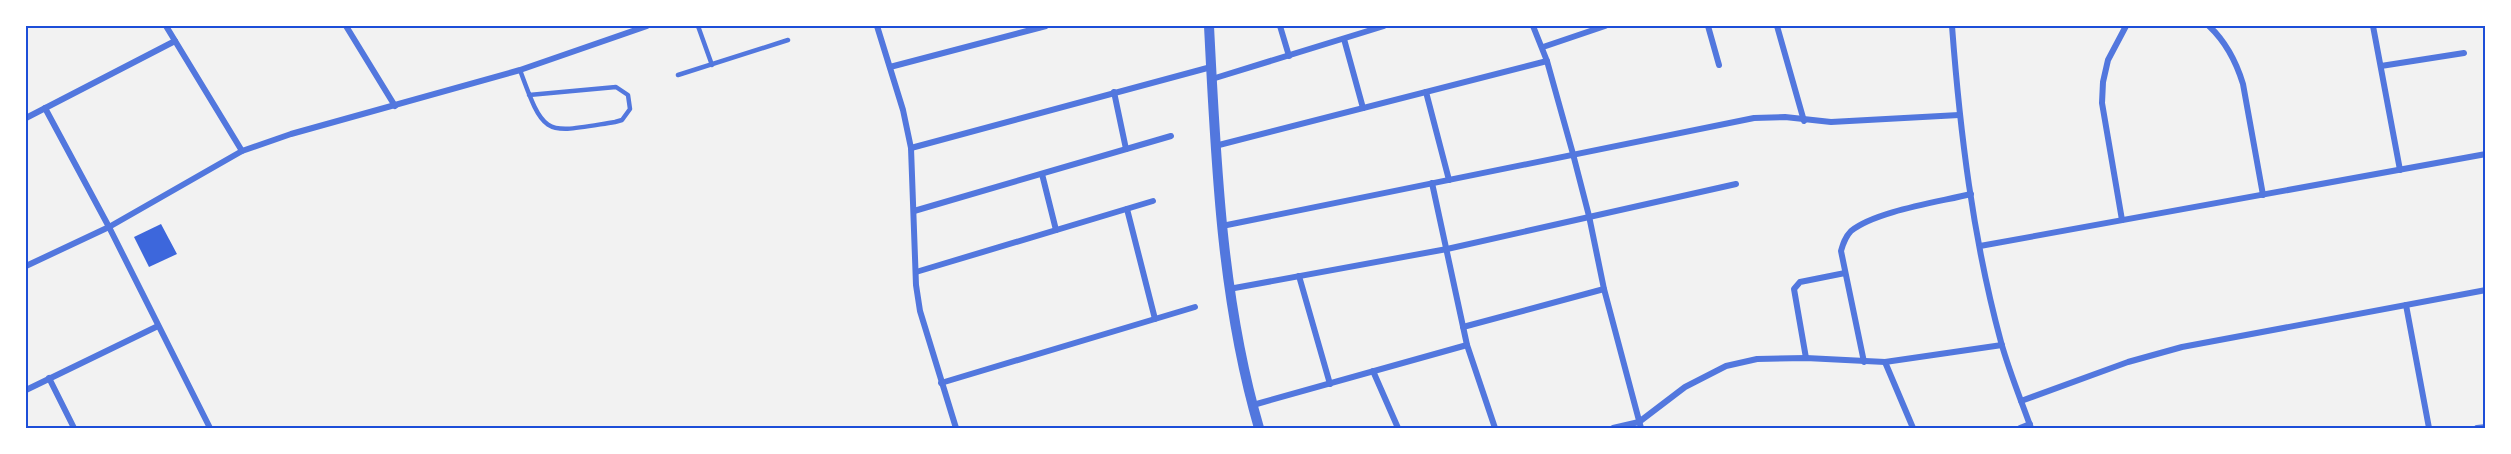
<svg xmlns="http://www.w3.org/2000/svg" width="2511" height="454" font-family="Cabin,sans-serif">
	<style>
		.building { fill: #3d67dc }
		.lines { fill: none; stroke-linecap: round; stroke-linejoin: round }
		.service { stroke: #5277de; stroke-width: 4.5 }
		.minor { stroke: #5277de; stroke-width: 6 }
		.tertiary { stroke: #5277de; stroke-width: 10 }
		.neatline { fill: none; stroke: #1d4ed8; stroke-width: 2 }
	</style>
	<rect width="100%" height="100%" fill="#f2f2f2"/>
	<path class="building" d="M161,224l16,30 -28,13 -15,-30z"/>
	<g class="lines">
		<g class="service">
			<path d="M698,26l14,39"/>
			<path d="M520,70c25,69 25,63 95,52l7,-2 8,-11 -2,-14 -12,-8 -87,8"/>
			<path d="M678,75l110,-35"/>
		</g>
		<g class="minor">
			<path d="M166,26l76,125"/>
			<path d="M346,26l49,80"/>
			<path d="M877,26l26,84 8,38 5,137 4,26 36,117"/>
			<path d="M1280,26l9,30"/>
			<path d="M1533,26l14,35 26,93 16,62 15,73 37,139"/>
			<path d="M1708,26l11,39"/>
			<path d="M1777,26l27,95"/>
			<path d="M1952,26c8,106 21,213 49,316 8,29 20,58 30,86"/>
			<path d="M2209,26c17,16 27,35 34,58l20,111"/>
			<path d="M2373,26l27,144"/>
			<path d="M1344,39l19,69"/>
			<path d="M1543,47l62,-21"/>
			<path d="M2381,66l83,-13"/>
			<path d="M890,67l156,-41"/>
			<path d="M1212,79l172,-53"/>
			<path d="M1114,92l12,57"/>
			<path d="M1426,92l23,88"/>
			<path d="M45,108l64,119 101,201"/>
			<path d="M26,118l149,-77"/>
			<path d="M1215,146l332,-85"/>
			<path d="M911,148l300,-81"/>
			<path d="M1042,174l14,56"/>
			<path d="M1432,183l35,162 28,83"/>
			<path d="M1127,209l28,110"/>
			<path d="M914,211l257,-75"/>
			<path d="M2122,220l-20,-117 1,-21 5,-22 18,-34"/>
			<path d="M1222,226l532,-108 31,-1 46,5 128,-7"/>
			<path d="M1980,246l506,-92"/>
			<path d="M26,266l83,-39 133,-76 49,-17 229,-64 127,-44"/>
			<path d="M916,272l237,-71"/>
			<path d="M1299,276l31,108"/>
			<path d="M1229,289l218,-40 289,-65"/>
			<path d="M2406,305l23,123"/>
			<path d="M1463,327l141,-38"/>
			<path d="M1806,358l-12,-69 6,-7 45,-9"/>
			<path d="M1864,362l-23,-111c2,-7 4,-14 10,-20 25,-20 88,-29 120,-37"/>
			<path d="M1885,362l28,66"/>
			<path d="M1373,371l25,57"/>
			<path d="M49,378l25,50"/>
			<path d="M941,383l254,-76"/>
			<path d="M26,390l132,-64"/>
			<path d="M2021,401l107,-39 54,-15 304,-57"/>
			<path d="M1253,405l214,-60"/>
			<path d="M1613,428l26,-6 46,-35 41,-21 31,-7 49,-1 79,4 117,-17"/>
			<path d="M2020,428l10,-4"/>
			<path d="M2477,428l9,-1"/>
		</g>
		<path class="tertiary" d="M1209,26c7,134 12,272 50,402"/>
	</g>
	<rect width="2511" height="454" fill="none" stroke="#ffffff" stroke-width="54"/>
	<rect x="27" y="27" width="2457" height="400" class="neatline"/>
</svg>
